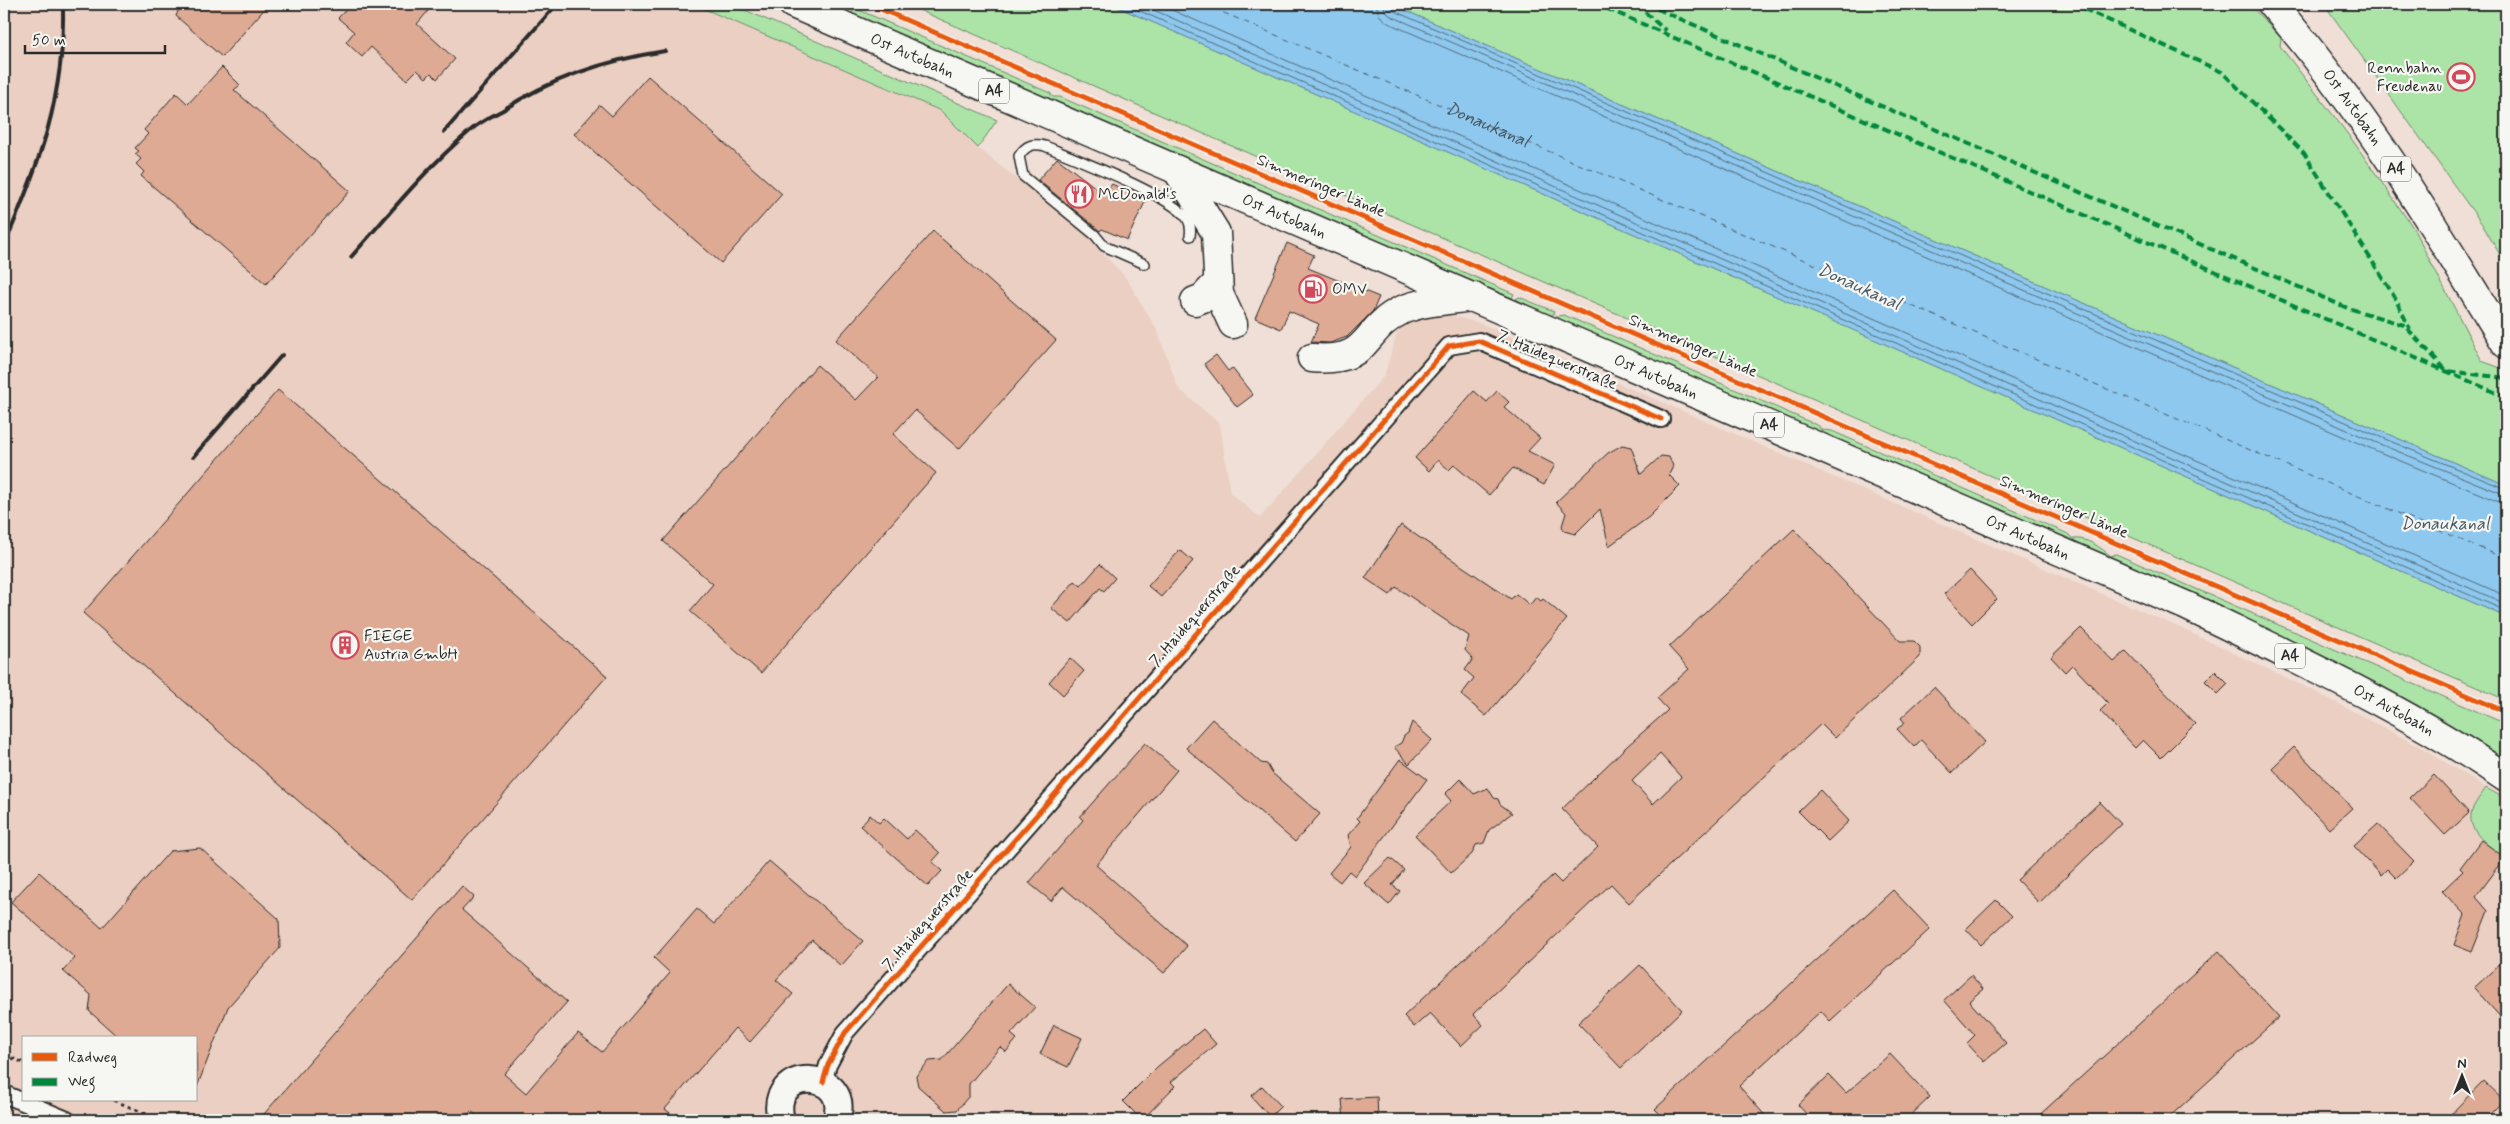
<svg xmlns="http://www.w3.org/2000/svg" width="2510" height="1124" font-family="Mynerve,sans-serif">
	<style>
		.built { fill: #eacfc2; fill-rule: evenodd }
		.green { fill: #ace4a7; stroke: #6c8869 }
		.water { fill: #8ec8ee; stroke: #6689a0 }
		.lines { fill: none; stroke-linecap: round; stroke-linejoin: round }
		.shore { stroke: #536a79; stroke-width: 1 }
		.ferry { stroke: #495a66; stroke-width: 1; stroke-dasharray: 6 5; stroke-linecap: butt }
		.building { fill: #deaa93; stroke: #2b2b2b; fill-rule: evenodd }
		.lane-casing { stroke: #2b2b2b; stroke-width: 12 }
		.street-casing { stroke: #2b2b2b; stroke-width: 20 }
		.primary-casing { stroke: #2b2b2b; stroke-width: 30 }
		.highway-casing { stroke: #2b2b2b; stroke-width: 31 }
		.path { stroke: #2b2b2b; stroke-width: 3; stroke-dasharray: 4 4; stroke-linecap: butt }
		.lane { stroke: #f6f6f2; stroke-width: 9 }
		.street { stroke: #f6f6f2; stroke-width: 16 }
		.primary { stroke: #f6f6f2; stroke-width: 26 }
		.highway { stroke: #f6f6f2; stroke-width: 28 }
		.rail { stroke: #2b2b2b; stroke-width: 4 }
		.quiet { stroke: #00873e; stroke-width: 4; stroke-dasharray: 8 4; stroke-linecap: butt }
		.cycleway-casing { stroke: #f6f6f2; stroke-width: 8 }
		.cycleway { stroke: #e8590c; stroke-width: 5 }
		.labels { text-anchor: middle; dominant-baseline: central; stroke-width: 4.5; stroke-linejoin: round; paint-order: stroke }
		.shield { fill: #f6f6f2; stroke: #686867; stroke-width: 1 }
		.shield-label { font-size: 15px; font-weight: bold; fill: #2b2b2b }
		.street-label { font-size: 16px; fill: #2b2b2b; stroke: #f6f6f2 }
		.poi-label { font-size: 16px; fill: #2b2b2b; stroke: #f6f6f2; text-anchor: start }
		.water-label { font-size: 18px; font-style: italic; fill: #495a66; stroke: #f6f6f2 }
	</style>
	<rect width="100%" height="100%" fill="#efdfd6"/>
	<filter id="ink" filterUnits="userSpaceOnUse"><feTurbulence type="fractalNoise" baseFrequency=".02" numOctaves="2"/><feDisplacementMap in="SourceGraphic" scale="10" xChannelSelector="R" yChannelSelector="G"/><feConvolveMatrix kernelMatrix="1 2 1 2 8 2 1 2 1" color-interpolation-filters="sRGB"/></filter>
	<g filter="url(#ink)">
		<path class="built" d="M4,4h689l248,107 37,37 104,83 44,47 31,52 21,58 42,36 10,69 30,25 124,-142 15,-49 6,-5 37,-9 40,11 696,303 136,64 110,58 62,39 -13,20 -1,14 7,15 27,22v261h-2502zM24,1038h172v62h-172z"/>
		<g class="green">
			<path d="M693,4h38l266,116 -19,28 -37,-37z"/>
			<path d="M823,4h22l205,89 3,4h7l454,197 -2,4 -661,-282 2,-6 -3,-1 -3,5z"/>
			<path d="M905,4h206l1395,613v83z"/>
			<path d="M1390,4h859l32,34 -1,8 73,95 59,85 70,135 24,9v115z"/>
			<path d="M2324,4h182v261l-24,-41z"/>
			<path d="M1519,297l32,13 3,2 -2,4 -31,-14 -5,-3z"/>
			<path d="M1564,315l255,111 2,4 11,1 236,103 5,5c14,-2 28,9 38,17l5,-2 390,170v38c-141,-95 -299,-162 -455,-229 -164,-71 -328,-143 -492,-214l-1,-3z"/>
			<path d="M2486,788l20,11v60c-15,-12 -43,-28 -33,-51 3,-7 9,-14 13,-20z"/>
		</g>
		<path class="water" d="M1111,4h279l1116,481v132z"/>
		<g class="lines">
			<g class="shore">
				<path d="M1124,4l1382,607"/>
				<path d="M1140,4l1366,600"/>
				<path d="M1158,4l1348,592"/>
				<path d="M1376,4l3,11 9,8 991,429 118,49 9,2"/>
				<path d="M1384,4l1,7 6,5 991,429 124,50"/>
				<path d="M1390,4l4,7 991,428 121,50"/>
			</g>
			<path class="ferry" id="s1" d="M1203,4l1303,555"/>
		</g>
		<g class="building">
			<path d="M181,4h88l-47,53 -46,-41z"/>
			<path d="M351,4h83l-17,20 38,35 -18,20 -6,-6 -5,5 -9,-8 -10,10 -36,-33 -9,10 -16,-15 8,-10 -16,-14z"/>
			<path d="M222,67l18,18 -6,5 116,101 -84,93 -125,-108 3,-4 -8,-8 5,-5 -6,-5 4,-3 -4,-3 13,-14 -4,-4 32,-37 12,11z"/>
			<path d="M648,76l134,118 -61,69 -147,-129 26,-29 12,11z"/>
			<path d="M1057,158l47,36 8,-10 34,16 -19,40 -25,-11 -2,2 -62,-51z"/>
			<path d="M933,231l123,109 -97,109 -44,-39 -22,24 43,39 -175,200 -71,-62 23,-27 -50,-43 154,-176 39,35 22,-23 -42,-37z"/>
			<path d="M1287,243l27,12 -6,13 71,29 -6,14 -26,26 -17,6 -19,-1 8,-18 -30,-13 -8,18 -26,-11z"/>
			<path d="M1216,355l12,16 4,-3 21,27 -16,12 -33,-43z"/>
			<path d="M278,390l329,286 -195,224 -329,-287z"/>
			<path d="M1474,391l13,11 10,-11 12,11 -5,5 36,31 -12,13 27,14 -11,20 -31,-17 -24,27 -35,-30 -5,5 -11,-10 -9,11 -14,-13z"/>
			<path d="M1622,445l9,2 10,27 20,-18 8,1 4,9 -4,9 11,11 -31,31 -40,29 -9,-37 -25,25 -11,-3 -2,-5 4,-13 -10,-11 52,-49z"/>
			<path d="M1401,525l110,74 5,-5 14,11 6,-8 5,4 2,-2 24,20 -81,97 -25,-21 13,-17 -9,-8 8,-11 -8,-9 4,-14 -73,-49 -6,8 -25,-17z"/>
			<path d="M1794,529l106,112h14l6,6v10l-85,81 -14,-14 -192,179 -18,-19 -138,130 10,11 -22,21 -31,-33 -16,14 -10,-11 149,-141 8,8 37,-36 -36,-38 64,-62 42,-37 -11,-12 32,-29 -20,-22zM1660,754l21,23 -28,27 -21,-23z"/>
			<path d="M1180,550l13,11 -32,36 -13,-11z"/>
			<path d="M1100,564l15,14 -11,13 -4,-3 -30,35 -19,-15 24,-27 6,5z"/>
			<path d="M1970,570l27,29 -25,25 -28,-30z"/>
			<path d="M2081,628l33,34 12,-11 69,73 -34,34 -18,-18 -8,8 -35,-37 8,-8 -36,-38 -7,7 -14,-15z"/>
			<path d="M1070,658l14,13 -21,24 -14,-13z"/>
			<path d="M2215,671l13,13 -10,10 -13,-13z"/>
			<path d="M1934,687l51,55 -33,31 -31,-33 -7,7 -17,-18 8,-6 -4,-5z"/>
			<path d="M1212,719l49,44 6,1 5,9 48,41 -25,28 -109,-94z"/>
			<path d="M1412,722l20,18 -23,24 -15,-17 7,-4 3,-7 4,-3z"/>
			<path d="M1145,743l32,27 -81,95 91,81 -23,27 -101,-86 -12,14 -22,-18 54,-63 -3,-3z"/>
			<path d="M2294,747l58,61 -23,21 -57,-61z"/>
			<path d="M1400,759l27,20 -72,97 -6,-5 -9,11 -11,-9 22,-26 -3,-12 12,-14 -3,-3z"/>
			<path d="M2434,775l35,38 -24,22 -35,-37z"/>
			<path d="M1460,779l14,15 14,-6 6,10 4,1 2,5 12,9 -23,17 -5,13 -8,2 -4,9 -21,19 -36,-38 36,-34 -6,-7z"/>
			<path d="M1820,790l29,31 -21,20 -30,-30z"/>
			<path d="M2100,802l21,22 -82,79 -22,-23z"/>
			<path d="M870,815l9,8 5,-5 23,21 8,-9 25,23 -8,9 10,9 -14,15 -68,-60z"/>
			<path d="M2378,824l36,37 -18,17 -9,-9 -6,6 -27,-29z"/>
			<path d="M2481,840l24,18 -29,39 12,14 -16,41 -18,-7 11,-30 -23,-24 21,-20 -3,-3z"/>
			<path d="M200,848l79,71 1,29 -52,59 -31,80 -1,-49h-77l-30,-27 2,-16 -28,-24 12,-13 -64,-56 28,-30 63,56 68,-77z"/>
			<path d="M1390,858l14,12 -12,15 8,6 -11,14 -25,-22z"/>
			<path d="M769,861l94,80 -22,25 -29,-26 -36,40 17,14 -43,48 -15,-14 -70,81 14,11h-197l-11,-9 -8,9h-191l-8,-6 198,-228 12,11 -12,13 105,92 -63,72 22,19 52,-60 24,19 68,-79 -16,-15 43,-49 17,15z"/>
			<path d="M1893,890l37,39 -100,92 -9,-10 -82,75 30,34h-103l-11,-11z"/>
			<path d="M1996,900l16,16 -31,29 -15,-16z"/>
			<path d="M2219,951l60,66 -113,103h-132z"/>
			<path d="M2506,958v65l-32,-35z"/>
			<path d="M1640,965l42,45 -61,58 -43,-45z"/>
			<path d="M1971,975l12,14 -14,12 37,42 -22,19 -17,-19 8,-8 -31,-35z"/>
			<path d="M1008,984l27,23 -24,27 6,5 -11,13 -6,-5 -31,37v12l-12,14 -11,1 -28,-25 -2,-10 13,-15 13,-1z"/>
			<path d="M1054,1025l28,13 -14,29 -28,-13z"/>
			<path d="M1203,1029l13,15 -45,38 4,4 -33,34 -19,-19 34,-34z"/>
			<path d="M1890,1054l40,43 -24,23h-94l-14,-15 31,-30 17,18z"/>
			<path d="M2483,1081l21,20 -19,19h-40z"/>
			<path d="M1262,1086l19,20 -11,11 -19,-21z"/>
			<path d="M1377,1097l1,23h-34l-2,-21z"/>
		</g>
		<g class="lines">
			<g class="lane-casing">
				<path id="lane" d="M1145,264l-41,-18 -9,-11 -72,-59 -4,-20c7,-11 14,-13 26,-10 31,13 125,49 142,72 4,6 4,12 3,18"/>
			</g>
			<g class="street-casing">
				<g id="street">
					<path d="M823,1082l5,-17 17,-32 604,-687 30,-5 182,78"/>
					<path d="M4,1094l63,26"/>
				</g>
			</g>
			<g class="primary-casing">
				<path id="primary" d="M781,1120c-15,-56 73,-51 55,0"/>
			</g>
			<g class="highway-casing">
				<g id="highway">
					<path id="s2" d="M793,4l1394,602c108,53 219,103 319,172"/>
					<path id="s3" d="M2272,4c90,104 163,223 234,340"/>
					<path d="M1177,170l39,63 3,61 14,30"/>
					<path d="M1195,301l8,-3 15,-16"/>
					<path d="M1312,358c61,5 48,-28 90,-48 22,-9 49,-10 72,-13"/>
				</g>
			</g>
			<g class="path">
				<path d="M4,1055l20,8"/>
				<path d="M113,1100l48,20"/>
			</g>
			<use href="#lane" class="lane"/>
			<use href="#street" class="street"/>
			<use href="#primary" class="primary"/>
			<use href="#highway" class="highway"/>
			<g class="rail">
				<path d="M444,132l113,-128"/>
				<path d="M4,246c36,-84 61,-149 59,-242"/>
				<path d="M351,257c39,-44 75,-89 120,-127 9,-8 21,-14 32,-20 50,-33 103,-50 162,-59"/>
				<path d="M193,457l89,-102"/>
			</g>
			<g class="quiet">
				<path d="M1596,4l910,393"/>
				<path d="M1636,4l30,27"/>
				<path d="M1646,4l699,303 59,18 43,46 59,7"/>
				<path d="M2073,4l149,68 82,81 90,143 16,33"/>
			</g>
			<g class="cycleway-casing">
				<g id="cycleway">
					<path d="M869,4l1637,708"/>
					<path d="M823,1082l5,-17 17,-32 604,-687 30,-5 182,78"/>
				</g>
			</g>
			<use href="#cycleway" class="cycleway"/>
		</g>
	</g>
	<defs>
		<g id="stadium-ring" transform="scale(1.4375)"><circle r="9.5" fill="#f6f6f2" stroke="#d1495b" stroke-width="1.5"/><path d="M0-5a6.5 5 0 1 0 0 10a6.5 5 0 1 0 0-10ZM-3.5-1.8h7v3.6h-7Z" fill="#d1495b"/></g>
		<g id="restaurant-ring" transform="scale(1.4375)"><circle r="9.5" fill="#f6f6f2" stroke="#d1495b" stroke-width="1.5"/><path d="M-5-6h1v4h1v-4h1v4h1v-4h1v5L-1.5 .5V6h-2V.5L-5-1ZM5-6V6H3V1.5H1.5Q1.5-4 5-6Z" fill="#d1495b"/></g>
		<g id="fuel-ring" transform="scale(1.4375)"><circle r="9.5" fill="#f6f6f2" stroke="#d1495b" stroke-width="1.5"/><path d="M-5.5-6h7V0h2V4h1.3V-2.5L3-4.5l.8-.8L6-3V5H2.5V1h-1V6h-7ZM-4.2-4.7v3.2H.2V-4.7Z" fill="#d1495b"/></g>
		<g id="building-ring" transform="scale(1.4375)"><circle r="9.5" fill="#f6f6f2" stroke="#d1495b" stroke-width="1.5"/><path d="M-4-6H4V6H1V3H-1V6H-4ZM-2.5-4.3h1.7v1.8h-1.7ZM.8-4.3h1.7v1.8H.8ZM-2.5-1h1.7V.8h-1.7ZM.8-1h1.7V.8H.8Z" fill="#d1495b"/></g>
	</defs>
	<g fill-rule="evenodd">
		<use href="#stadium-ring" x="2461" y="77"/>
		<use href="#restaurant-ring" x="1079" y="194"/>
		<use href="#fuel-ring" x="1313" y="289"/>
		<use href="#building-ring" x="345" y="645"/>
	</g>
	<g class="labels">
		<g class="shield">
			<rect x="979" y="78.5" width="30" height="25" rx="4"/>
			<rect x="2381" y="156.5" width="30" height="25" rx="4"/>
			<rect x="1754" y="412.5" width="30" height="25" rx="4"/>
			<rect x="2275" y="643.5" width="30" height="25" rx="4"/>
		</g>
		<g class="shield-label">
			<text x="994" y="91">A4</text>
			<text x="2396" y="169">A4</text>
			<text x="1769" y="425">A4</text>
			<text x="2290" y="656">A4</text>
		</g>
		<g class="street-label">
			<text stroke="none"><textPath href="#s2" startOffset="130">Ost Autobahn</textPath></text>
			<text stroke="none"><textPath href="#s3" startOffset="131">Ost Autobahn</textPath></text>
			<text transform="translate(1321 186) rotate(23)">Simmeringer Lände</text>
			<text stroke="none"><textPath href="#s2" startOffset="535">Ost Autobahn</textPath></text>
			<text transform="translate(1693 346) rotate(23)">Simmeringer Lände</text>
			<text transform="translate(1557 360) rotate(23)">7. Haidequerstraße</text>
			<text stroke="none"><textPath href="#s2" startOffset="940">Ost Autobahn</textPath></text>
			<text transform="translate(2064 507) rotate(23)">Simmeringer Lände</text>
			<text stroke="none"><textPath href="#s2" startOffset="1345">Ost Autobahn</textPath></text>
			<text transform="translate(1195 616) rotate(-49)">7. Haidequerstraße</text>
			<text stroke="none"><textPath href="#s2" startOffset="1750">Ost Autobahn</textPath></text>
			<text transform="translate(928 920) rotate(-49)">7. Haidequerstraße</text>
		</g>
		<g class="poi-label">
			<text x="2442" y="68" text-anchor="end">Rennbahn<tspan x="2442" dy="18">Freudenau</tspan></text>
			<text x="1098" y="194">McDonald's</text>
			<text x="1332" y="289">OMV</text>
			<text x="364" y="636">FIEGE<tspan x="364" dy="18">Austria GmbH</tspan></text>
		</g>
		<g class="water-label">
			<text stroke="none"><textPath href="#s1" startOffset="309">Donaukanal</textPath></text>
			<text transform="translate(1859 287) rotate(24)">Donaukanal</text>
			<text x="2445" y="524">Donaukanal</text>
		</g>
	</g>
	<rect width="2510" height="1124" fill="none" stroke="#f6f6f2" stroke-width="20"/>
	<rect x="10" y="10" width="2490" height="1104" fill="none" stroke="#2b2b2b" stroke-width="2" filter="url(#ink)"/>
	<rect x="22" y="1036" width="175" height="65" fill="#f6f6f2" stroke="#a5a5a2"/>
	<rect x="32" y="1053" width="25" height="8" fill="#e8590c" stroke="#a5a5a2"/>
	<text x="68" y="1062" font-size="15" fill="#2b2b2b">Radweg</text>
	<rect x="32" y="1078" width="25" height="8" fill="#00873e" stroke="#a5a5a2"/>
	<text x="68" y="1086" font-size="15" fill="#2b2b2b">Weg</text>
	<g transform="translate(2462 1076)" stroke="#f6f6f2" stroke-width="4" paint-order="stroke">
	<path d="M0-4L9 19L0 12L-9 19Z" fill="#2b2b2b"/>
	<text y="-8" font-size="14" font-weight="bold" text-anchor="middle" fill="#2b2b2b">N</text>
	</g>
	<path d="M25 45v8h140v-8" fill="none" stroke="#2b2b2b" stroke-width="2.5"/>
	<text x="32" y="45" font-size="15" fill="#2b2b2b" stroke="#f6f6f2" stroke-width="4" paint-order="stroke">50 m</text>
</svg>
